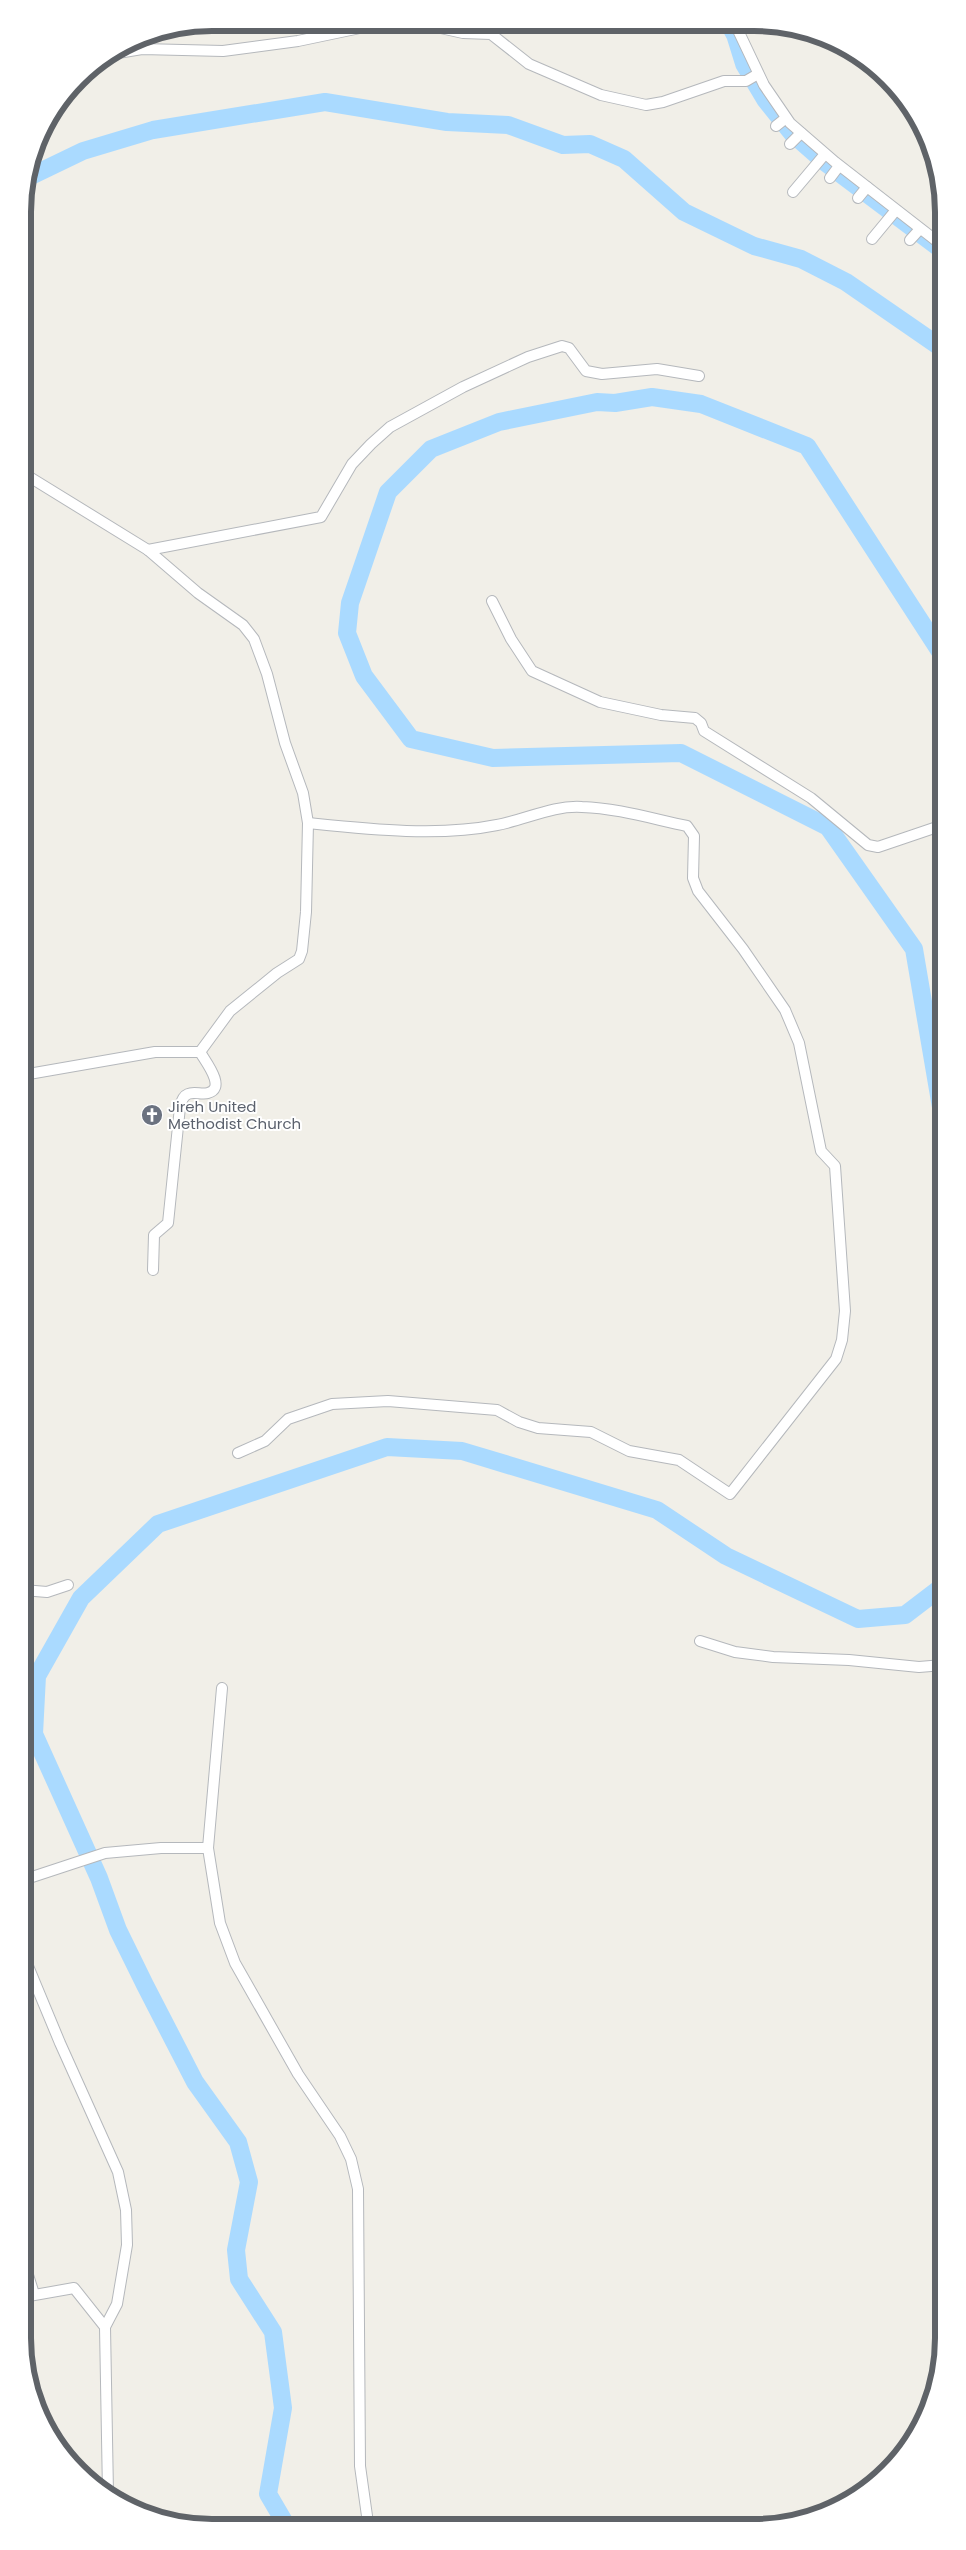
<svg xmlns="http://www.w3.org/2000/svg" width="966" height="2550" font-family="Poppins,sans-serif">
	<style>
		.water { fill: #aadaff }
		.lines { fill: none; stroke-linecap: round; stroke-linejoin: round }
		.river { stroke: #aadaff; stroke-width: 18 }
		.minor-casing { stroke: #b5b8bc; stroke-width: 12 }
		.minor { stroke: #fff; stroke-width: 10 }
		.labels { text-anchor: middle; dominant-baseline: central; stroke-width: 4; stroke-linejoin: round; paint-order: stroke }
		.worship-label { font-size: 15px; fill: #5b616d; stroke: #fff; text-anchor: start }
		.rim { fill: none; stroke: #5f6368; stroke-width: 6 }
	</style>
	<rect width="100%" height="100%" fill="#f1efe8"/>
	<path class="water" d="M720,26h11l22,47 32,51 158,126v12l-124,-93 -33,-29 -28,-35 -22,-37 -9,-29z"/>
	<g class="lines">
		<g class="river">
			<path d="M29,177l54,-26 70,-21 172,-28 122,20 61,3 55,20 27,-1 34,15 60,53 70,34 47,13 45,23 97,67"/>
			<path d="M943,1119l-29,-170 -86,-122 -147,-74 -188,5 -82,-19 -47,-63 -17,-43 3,-30 38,-111 43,-43 68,-27 98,-20 18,1 37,-6 49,7 106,42 136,210"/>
			<path d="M285,2523l-17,-29 15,-86 -10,-76 -34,-53 -3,-29 13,-68 -11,-40 -43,-60 -50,-97 -27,-55 -19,-52 -65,-144 3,-58 44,-78 77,-74 229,-77 75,4 195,59 69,46 132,63 47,-4 38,-29"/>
		</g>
		<g class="minor-casing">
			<g id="minor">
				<path d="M423,24l40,9 28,1 38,30 72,31 45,10 17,-3 61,-21h22l12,-7"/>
				<path d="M736,26l28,59 26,38 45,39 108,84"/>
				<path d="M112,54l30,-5 81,2 75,-10 81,-17"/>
				<path d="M776,126l10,-8"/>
				<path d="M790,144l11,-11"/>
				<path d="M830,178l9,-12"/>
				<path d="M793,192l32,-38"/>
				<path d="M858,198l9,-11"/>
				<path d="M872,239l24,-29"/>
				<path d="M910,240l10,-11"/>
				<path d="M23,473l125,77 50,43 45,32 11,14 13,35 18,69 18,50 5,30 -2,89 -4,39 -3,8 -22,14 -47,38 -30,41c5,9 27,36 8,41 -6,2 -14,-2 -20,1 -5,2 -7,8 -8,13l-12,116 -14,12 -1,35"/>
				<path d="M148,550l173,-33 31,-53 19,-20 19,-17 73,-40 65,-30 34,-11 7,2 17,23 16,3 55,-5 42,7"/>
				<path d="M492,601l19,38 21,32 68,31 61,13 34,3 6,5 3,8 107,67 57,47 10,2 59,-20"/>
				<path d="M943,838l-6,-11 6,-3"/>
				<path d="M23,1075l132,-23h45"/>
				<path d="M238,1453l27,-12 23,-22 44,-15 56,-3 109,9 22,12 19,6 53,4 38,19 50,9 51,34 106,-135 6,-19 3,-29 -10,-145 -14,-15 -22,-108 -14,-33 -42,-61 -45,-58 -5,-13 1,-42 -7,-10c-34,-7 -70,-18 -105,-19 -29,-2 -57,13 -85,18 -59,12 -130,4 -189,-2"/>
				<path d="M23,1590l24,2 21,-7"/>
				<path d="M700,1641l35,11 38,5 76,3 70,7 24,-2"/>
				<path d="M222,1688l-14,160 12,75 15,40 63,111 42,62 11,23 7,30 2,277 8,57"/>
				<path d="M23,1880l82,-27 56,-5h47"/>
				<path d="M23,1954l37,89 58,129 8,38 1,35 -10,59 -12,23 3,166"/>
				<path d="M23,2259l11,35"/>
				<path d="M23,2297l51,-9 31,39"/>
			</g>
		</g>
		<use href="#minor" class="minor"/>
	</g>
	<defs>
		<g id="church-disc" transform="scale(1.125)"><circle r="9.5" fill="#6b7280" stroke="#fff"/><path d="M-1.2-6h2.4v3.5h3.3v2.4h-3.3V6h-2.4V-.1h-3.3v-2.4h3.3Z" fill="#fff"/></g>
	</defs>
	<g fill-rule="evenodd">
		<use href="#church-disc" x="152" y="1115"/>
	</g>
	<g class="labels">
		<g class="worship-label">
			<text x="168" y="1106">Jireh United<tspan x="168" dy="17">Methodist Church</tspan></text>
		</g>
	</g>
	<path d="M0 0H966V2550H0ZM212 31H754A181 181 0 0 1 935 212V2338A181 181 0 0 1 754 2519H212A181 181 0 0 1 31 2338V212A181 181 0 0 1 212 31Z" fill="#fff" fill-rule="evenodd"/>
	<path class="rim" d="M212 31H754A181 181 0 0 1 935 212V2338A181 181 0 0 1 754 2519H212A181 181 0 0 1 31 2338V212A181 181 0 0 1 212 31Z"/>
</svg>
